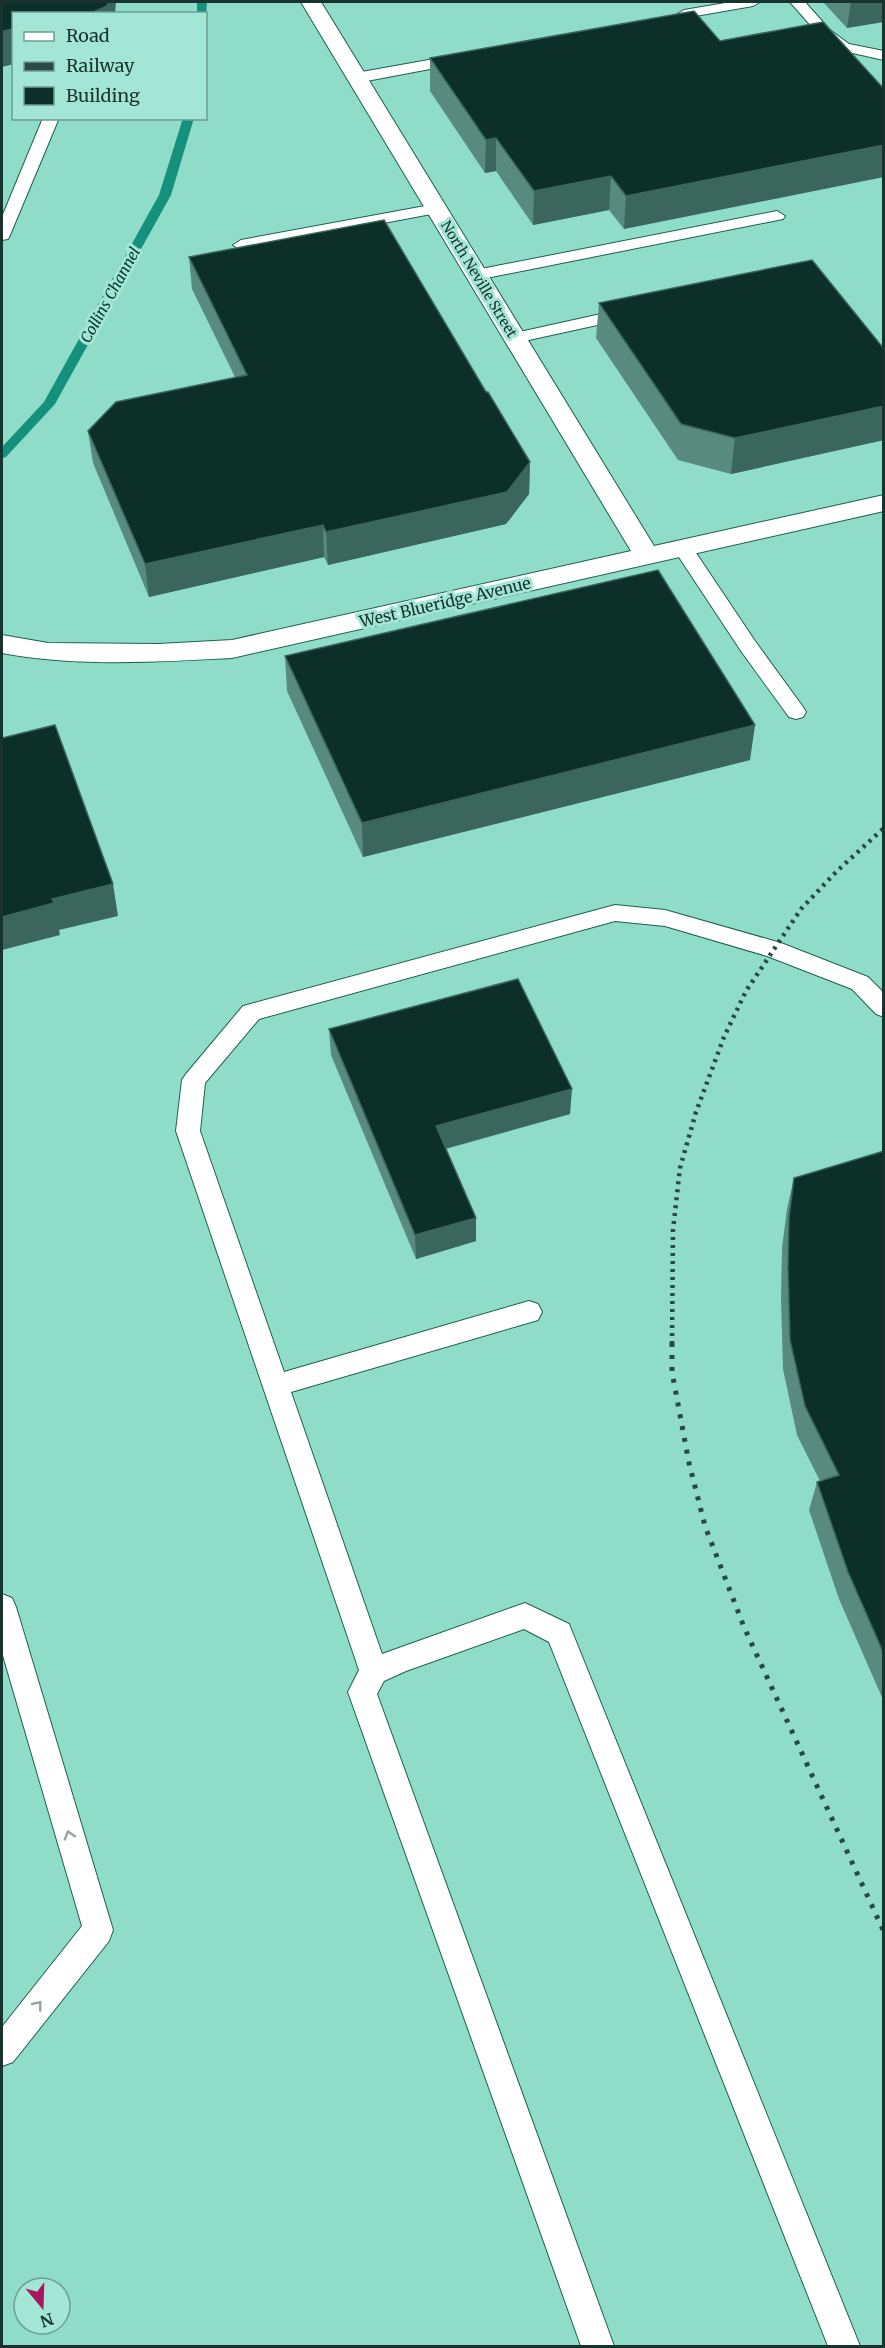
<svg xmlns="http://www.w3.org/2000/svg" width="885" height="2348" font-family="Merriweather,serif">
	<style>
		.built { fill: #8fdcc9; fill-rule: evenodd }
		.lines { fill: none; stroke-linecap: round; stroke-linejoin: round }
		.stream { fill: #15907c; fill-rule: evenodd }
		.service-casing { stroke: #1d6053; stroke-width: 2 }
		.minor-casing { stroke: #1d6053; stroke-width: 2 }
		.service { fill: #fff; fill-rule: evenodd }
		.minor { fill: #fff; fill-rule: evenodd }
		.rail-far1 { stroke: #294942; stroke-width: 4.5; stroke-dasharray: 3 5; stroke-linecap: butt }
		.rail { stroke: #294942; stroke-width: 5; stroke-dasharray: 4 8; stroke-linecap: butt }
		.wall { fill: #588a7e }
		.shaded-wall { fill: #3a665c }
		.building { fill: #0c2f28; stroke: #3a665c; stroke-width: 1.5 }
		.oneway { stroke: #97a3a0 }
		.labels { text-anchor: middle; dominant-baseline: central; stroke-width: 6; stroke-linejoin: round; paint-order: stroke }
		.far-street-label { font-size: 14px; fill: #18332d; stroke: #a4e6d5 }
		.far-water-label { font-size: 15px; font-style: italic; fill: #063930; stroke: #a4e6d5 }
		.street-label { font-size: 16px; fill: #18332d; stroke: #a4e6d5 }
	</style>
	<rect width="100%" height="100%" fill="#a4e6d5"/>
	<path class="built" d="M2,2h881v2344h-881zM14,14h192v104h-192zM24,2288h36v36h-36z"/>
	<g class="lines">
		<g class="stream">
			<path d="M197,2h10l-1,14v-2h-9z"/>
			<path d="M183,118h11l-23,77 -116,209 -49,53 -4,1v-11l42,-45 115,-207z"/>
		</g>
		<g class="service-casing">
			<g id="service">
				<path d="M731,2h29l-7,4 -69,12 -7,-4 7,-4z"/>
				<path d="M790,2h15l25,28 19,14 35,7v9l-45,-10 -19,-14z"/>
				<path d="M462,54l5,2 3,3 -3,3 -111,21 -8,-5 8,-5z"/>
				<path d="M43,118h16l-49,117 -2,4 -6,1v-23z"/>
				<path d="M436,204l6,2 2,3 -2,3 -201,38 -8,-5 8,-5z"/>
				<path d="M777,211l8,5 -2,3 -307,61 -8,-5 8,-5z"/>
				<path d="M628,308l6,1 3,4 -3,4 -119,26 -6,-1 -3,-4 3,-4 6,-1z"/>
				<path d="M683,542l7,2 65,97 48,66 3,5 -3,5 -7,2 -7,-2 -48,-66 -68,-103 3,-4z"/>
				<path d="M615,905l50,5 116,33 87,34 16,16v24l-8,-3 -24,-25 -85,-33 -102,-30 -50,-5 -356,98 -54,64 -5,48 84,241 245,-71 9,3 4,8 -4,8 -247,72 91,262 143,-51 44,21 291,722h-32l-279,-704 -25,-13 -118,42 -22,10 -7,13 237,652h-33l-233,-654 11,-22 -183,-539 6,-51 4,-6 57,-68z"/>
				<path d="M2,1594l10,4 4,9 97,323 -4,11 -96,121 -11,4v-39l80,-101 -80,-274z"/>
			</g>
		</g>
		<g class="minor-casing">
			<path id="minor" d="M301,2h20l333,544 230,-51v16l-652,147c-77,4 -155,9 -230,-5v-18l46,8 110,1 74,-4 399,-89z"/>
		</g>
		<use href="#service" class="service"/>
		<use href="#minor" class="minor"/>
		<path class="rail-far1" d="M672,1344l1,-114 7,-62 16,-56 28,-75 22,-46 55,-82 36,-38 47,-43"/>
		<path class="rail" d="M672,1343v29l17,91 16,63 39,101 140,305"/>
	</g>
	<g class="wall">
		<path d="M823,2h61l-37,26z"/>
		<path d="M694,11l-70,218 -15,-19 -76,15 -37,-54 -11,2 -55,-82v-33z"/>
		<path d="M189,257l341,205 -1,32 -23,30 -178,41 -4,-8 -175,40 -56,-134 -5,-32 147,-54 -43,-88z"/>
		<path d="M599,303l285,46v91l-153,34 -53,-14 -82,-122z"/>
		<path d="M285,656l465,104 -387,97 -76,-166z"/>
		<path d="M329,1029l241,85 -124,35 30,92 -60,18 -85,-204z"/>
		<path d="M884,1151v551l-45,-103 -30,-89 8,-28 3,-1 -23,-46 -14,-66 -2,-70 1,-51 5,-39 7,-31z"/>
	</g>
	<g class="shaded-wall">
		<path d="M108,2h8l-1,12h-26z"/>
		<path d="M851,2h33v20l-37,6z"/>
		<path d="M14,29v35l-12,3v-36z"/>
		<path d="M496,138v33l-11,2 1,-33z"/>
		<path d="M884,145v32l-260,52 2,-33z"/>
		<path d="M611,176l-2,34 -76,15 1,-34z"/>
		<path d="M884,406v34l-153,34 4,-36z"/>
		<path d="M530,462l-1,32 -23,30 -178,41 -2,-33z"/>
		<path d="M323,525l1,32 -175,40 -4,-33z"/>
		<path d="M755,725l-5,35 -387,97 -1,-34z"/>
		<path d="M113,884l5,32 -59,14 1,5 -58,15v-33l50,-18z"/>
		<path d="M572,1089l-2,25 -134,37v-25z"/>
		<path d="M476,1218v23l-60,18 -1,-24z"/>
	</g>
	<g class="building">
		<path d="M2,2h106l-1,4 -18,8h-75v15l-12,2z"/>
		<path d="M694,11l26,30 103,-19 61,67v56l-258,51 -15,-20 -77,15 -38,-53 -10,2 -56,-82z"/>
		<path d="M384,220l102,172h2l42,70 -23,30 -181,40 -3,-7 -178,39 -57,-133 28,-29 131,-27 -58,-118z"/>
		<path d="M812,260l72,89v57l-149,32 -54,-14 -82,-121z"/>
		<path d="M658,570l97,155 -393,98 -77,-167z"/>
		<path d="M55,725l58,159 -61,15 2,4 -52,14v-179z"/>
		<path d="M518,979l54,110 -136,37 40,92 -61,17 -86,-206z"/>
		<path d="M884,1151v503l-36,-82 -31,-90 22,-7 -34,-69 -15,-66 -2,-72 1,-51 5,-39z"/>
	</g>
	<defs><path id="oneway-chevron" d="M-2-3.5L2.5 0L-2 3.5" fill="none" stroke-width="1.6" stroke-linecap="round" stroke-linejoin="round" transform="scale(1.5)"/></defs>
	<g class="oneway">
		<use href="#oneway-chevron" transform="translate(69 1835) rotate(-107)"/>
		<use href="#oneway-chevron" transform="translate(38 2005) rotate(-51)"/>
	</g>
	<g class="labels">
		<g class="far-street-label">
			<text transform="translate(479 279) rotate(59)">North Neville Street</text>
		</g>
		<g class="far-water-label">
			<text transform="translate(110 295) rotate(-61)">Collins Channel</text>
		</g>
		<g class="street-label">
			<text transform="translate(445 602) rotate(-13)">West Blueridge Avenue</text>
		</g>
	</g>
	<rect width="885" height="2348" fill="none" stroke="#18332d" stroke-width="6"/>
	<rect x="12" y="12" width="195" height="108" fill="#a4e6d5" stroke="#6c9e92" stroke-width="1.5"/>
	<rect x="24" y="32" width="30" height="9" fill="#ffffff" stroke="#6c9e92" stroke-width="1.5"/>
	<text x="66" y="42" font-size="18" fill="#18332d">Road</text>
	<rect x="24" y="62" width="30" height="9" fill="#294942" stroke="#6c9e92" stroke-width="1.5"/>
	<text x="66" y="72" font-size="18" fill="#18332d">Railway</text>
	<rect x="24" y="87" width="30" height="18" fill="#0c2f28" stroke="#6c9e92" stroke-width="1.5"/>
	<text x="66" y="102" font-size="18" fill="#18332d">Building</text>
	<g transform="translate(42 2306) rotate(161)"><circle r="28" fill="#a4e6d5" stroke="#6c9e92" stroke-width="1.5"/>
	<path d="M0-4.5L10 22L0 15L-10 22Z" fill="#a5195e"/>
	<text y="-9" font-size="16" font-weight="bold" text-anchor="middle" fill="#18332d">N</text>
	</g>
</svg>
